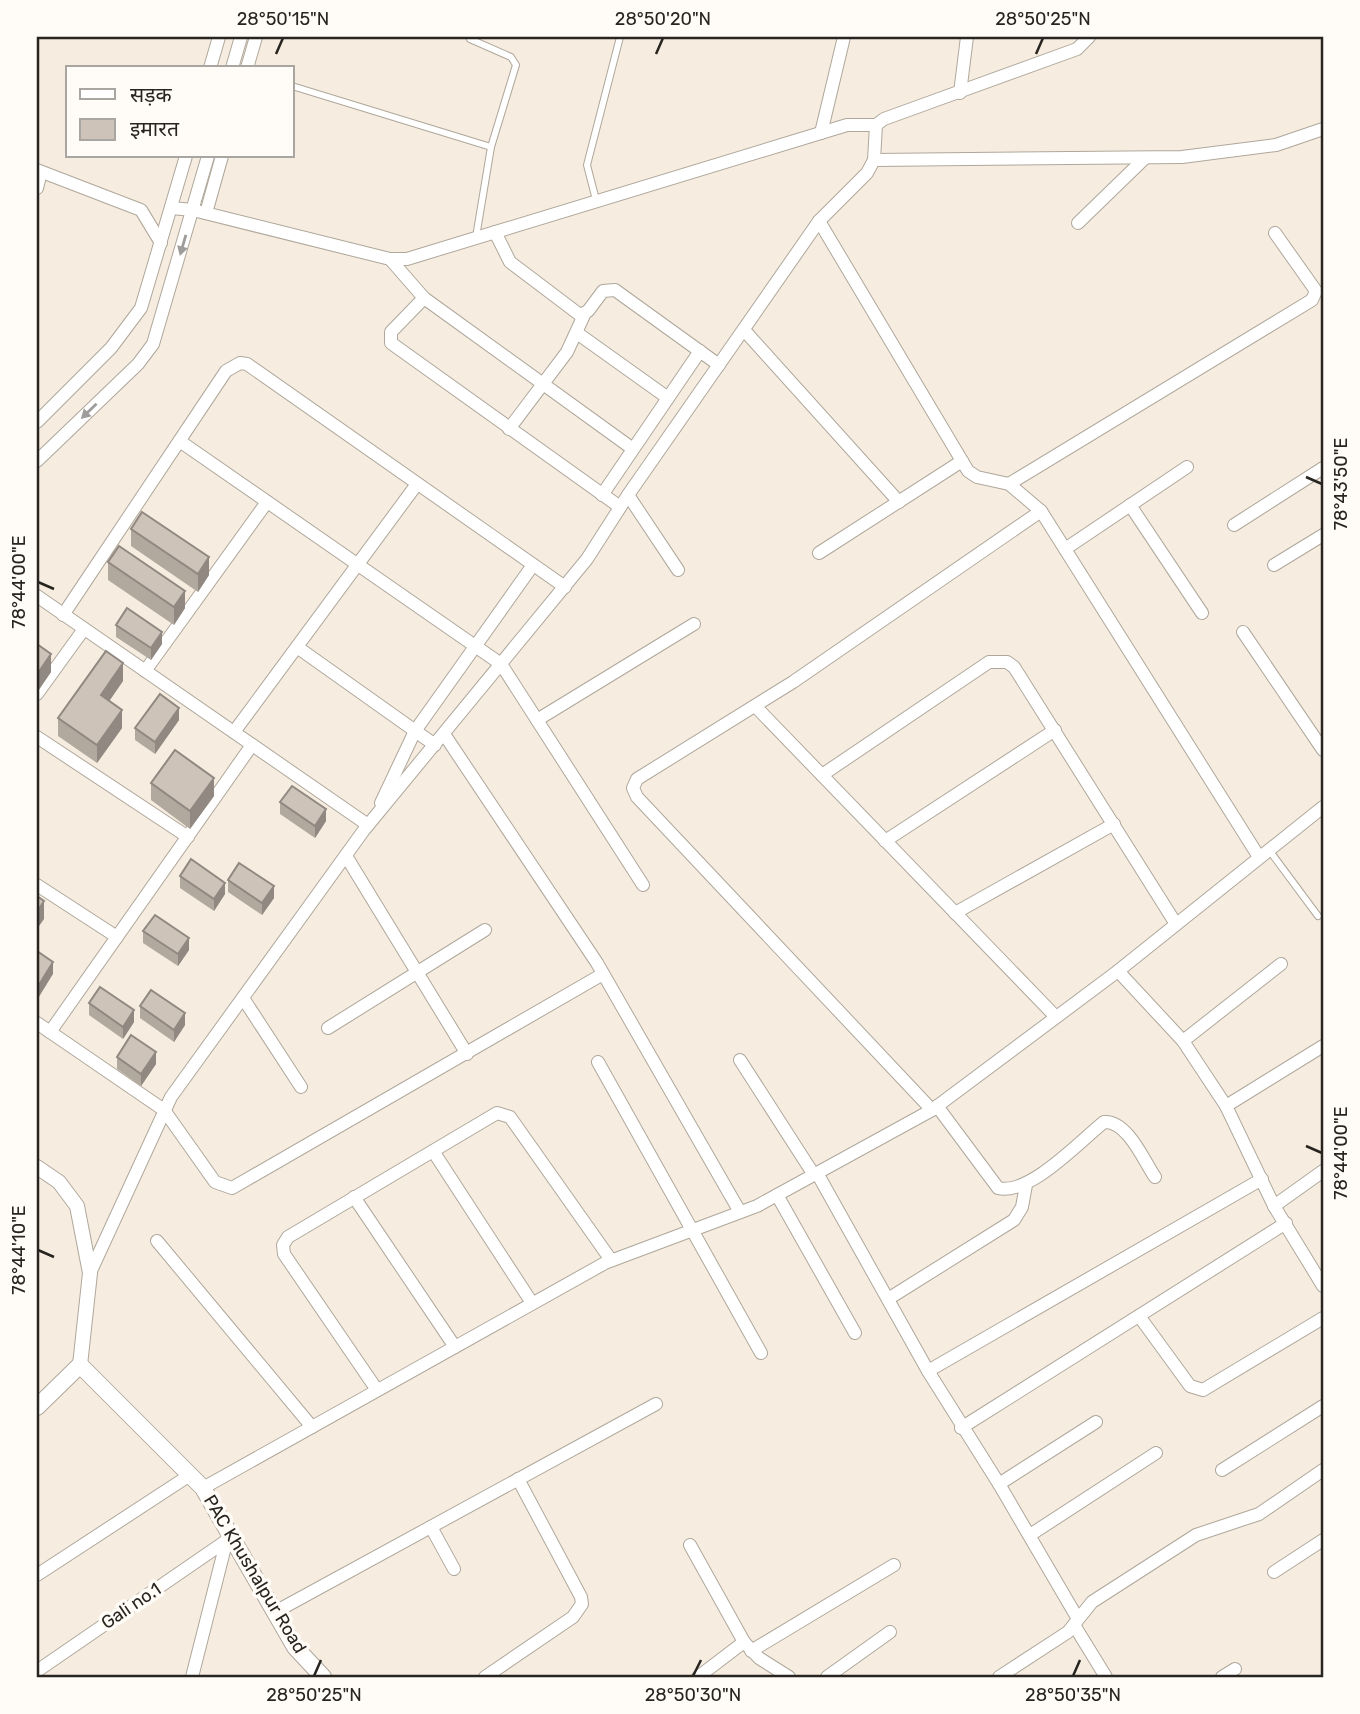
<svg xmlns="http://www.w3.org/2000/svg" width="1360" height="1714" font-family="Rubik,'Noto Sans Devanagari',sans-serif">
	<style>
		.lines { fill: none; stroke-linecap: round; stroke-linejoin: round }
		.service-casing { stroke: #afa79b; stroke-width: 8 }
		.minor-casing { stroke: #afa79b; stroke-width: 14 }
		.tertiary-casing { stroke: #afa79b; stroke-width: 16 }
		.secondary-casing { stroke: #afa79b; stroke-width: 18 }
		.service { stroke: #fff; stroke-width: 6 }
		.minor { stroke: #fff; stroke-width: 12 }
		.tertiary { stroke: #fff; stroke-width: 14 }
		.secondary { stroke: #fff; stroke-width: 16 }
		.wall { fill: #b1a89e }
		.shaded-wall { fill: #908881 }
		.building { fill: #cec3b8; stroke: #908881; stroke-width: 2 }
		.oneway { fill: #9e9d9b }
		.ticks { fill: none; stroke: #282520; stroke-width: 2.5 }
		.labels { text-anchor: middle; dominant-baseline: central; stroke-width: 7; stroke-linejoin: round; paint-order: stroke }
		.street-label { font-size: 18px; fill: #282520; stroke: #fffbf6 }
		.neatline { fill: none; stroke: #282520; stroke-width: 2.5 }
		.ticks-label { font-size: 18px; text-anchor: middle; fill: #282520 }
	</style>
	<rect width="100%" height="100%" fill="#f6ede0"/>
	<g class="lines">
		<g class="service-casing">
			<g id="service">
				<path d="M470,39l41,18 5,8 -25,82 -15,90"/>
				<path d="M292,86l199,61"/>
				<path d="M596,200l-9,-35 33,-128"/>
				<path d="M1269,850l49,66"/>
			</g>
		</g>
		<g class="minor-casing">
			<g id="minor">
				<path d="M210,68l9,-31"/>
				<path d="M232,68l9,-31"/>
				<path d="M247,68l9,-31"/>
				<path d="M960,93l7,-56"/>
				<path d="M821,133l23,-96"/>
				<path d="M874,160l308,-3 94,-12 47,-16"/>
				<path d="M37,170l104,40 20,33"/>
				<path d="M37,188l4,-16"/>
				<path d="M171,208l22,2 197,49h17l440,-134h29"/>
				<path d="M206,213l16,-57"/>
				<path d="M819,221l149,250 9,6 32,7 32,27 218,346"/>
				<path d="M1078,223l67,-65"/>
				<path d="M495,232l15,30 70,53 8,-4 15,-20 12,-1 104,75"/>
				<path d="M390,259l34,39 209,151"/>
				<path d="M424,298l-33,34v11l229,164"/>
				<path d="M744,330l155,172"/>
				<path d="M577,333l91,65"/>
				<path d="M37,422l74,-74 30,-40 45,-152"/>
				<path d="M509,429l58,-77 17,-37"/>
				<path d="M181,442l320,222 142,221"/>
				<path d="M37,461l101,-97 15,-20 55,-188"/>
				<path d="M1009,484l303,-184 4,-9 -41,-58"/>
				<path d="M602,495l98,-144"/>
				<path d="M628,495l50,75"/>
				<path d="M1130,505l72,108"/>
				<path d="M1234,525l89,-57"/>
				<path d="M1065,549l122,-82"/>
				<path d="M819,553l143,-92"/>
				<path d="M1274,565l49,-30"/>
				<path d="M37,596l331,229"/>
				<path d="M63,615l163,-244 14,-8 7,1 318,223"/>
				<path d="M1243,632l80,118"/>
				<path d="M297,647l138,98"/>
				<path d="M145,671l122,-169"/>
				<path d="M37,694l47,-65"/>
				<path d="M755,706l301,311"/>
				<path d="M537,720l157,-96"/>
				<path d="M234,732l183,-248"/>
				<path d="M444,734l153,229 143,249"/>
				<path d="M37,737l151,100"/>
				<path d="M822,775l167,-113h18l7,5 162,257"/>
				<path d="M381,803l34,-72 118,-166"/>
				<path d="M885,841l170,-111"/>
				<path d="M346,856l121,198"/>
				<path d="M37,885l80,52"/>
				<path d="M955,913l159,-89"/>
				<path d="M1118,971l65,70 43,65 48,100 49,80"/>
				<path d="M243,998l58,89"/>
				<path d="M37,1023l127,87 51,72 17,6 371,-214"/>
				<path d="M328,1028l157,-98"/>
				<path d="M50,1032l202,-287"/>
				<path d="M1183,1041l98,-77"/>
				<path d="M740,1060l74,115"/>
				<path d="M598,1062l163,291"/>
				<path d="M937,1106l61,82c31,8 81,-46 106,-66 23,-2 40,39 51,55"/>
				<path d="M1226,1106l97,-60"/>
				<path d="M932,1110l-295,-313 -4,-9 4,-9 156,-97 248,-171"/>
				<path d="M433,1151l99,152"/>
				<path d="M817,1173l111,198 71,113 79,135"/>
				<path d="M777,1195l78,138"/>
				<path d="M354,1197l101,150"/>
				<path d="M1274,1206l49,-35"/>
				<path d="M157,1241l155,186"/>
				<path d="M90,1273l81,-176 193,-267 223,-271 41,-64 191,-274 48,-48 7,-13 2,-35 8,-6 193,-70 12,-12"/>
				<path d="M888,1299l126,-79 8,-13 4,-22"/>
				<path d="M1139,1316l51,70 13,4 120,-72"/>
				<path d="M928,1371l334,-192"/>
				<path d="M377,1390l-93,-136 -1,-9 5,-8 209,-124 13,4 101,143"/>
				<path d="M961,1428l325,-205"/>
				<path d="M1222,1470l101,-64"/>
				<path d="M999,1484l97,-62"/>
				<path d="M203,1488l402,-225 152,-57 175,-96 186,-139 205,-164"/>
				<path d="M431,1527l23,42"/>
				<path d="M1030,1535l126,-82"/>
				<path d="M690,1545l54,97 15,16 30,19"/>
				<path d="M1274,1572l49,-32"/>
				<path d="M37,1575l153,-100"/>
				<path d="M275,1612l381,-208"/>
				<path d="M1074,1625l32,52"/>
				<path d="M751,1651l143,-86"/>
				<path d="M37,1671l189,-130"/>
				<path d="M192,1677l35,-138"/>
				<path d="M485,1677l88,-60 9,-13 -1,-7 -63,-118"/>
				<path d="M698,1677l46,-35"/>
				<path d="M827,1677l63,-45"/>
				<path d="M999,1677l69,-45 24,-30 104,-67 63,-21 64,-44"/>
				<path d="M1222,1677l13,-8"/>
			</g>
		</g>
		<g class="tertiary-casing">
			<path id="tertiary" d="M37,1167l22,15 18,24 13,67 -10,92"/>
		</g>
		<g class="secondary-casing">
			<path id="secondary" d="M37,1407l43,-42 123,123 92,159 28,30"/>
		</g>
		<use href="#service" class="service"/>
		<use href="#minor" class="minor"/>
		<use href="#tertiary" class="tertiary"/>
		<use href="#secondary" class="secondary"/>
	</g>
	<g class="wall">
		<path d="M131,529l78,46 -11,17 -67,-46z"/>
		<path d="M108,562l77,46 -11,17 -66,-45z"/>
		<path d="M116,625l46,19 -11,16 -35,-23z"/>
		<path d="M37,644l14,28 -13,19 -1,-1z"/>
		<path d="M123,681l-14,20 13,27 -25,35 -39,-27v-18z"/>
		<path d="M179,720l-24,34 -20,-14v-12z"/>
		<path d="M151,783l63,13 -24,33 -39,-29z"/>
		<path d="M280,802l46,19 -11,17 -35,-24z"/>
		<path d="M180,876l45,18 -11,17 -34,-23z"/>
		<path d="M228,880l46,18 -12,17 -34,-23z"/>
		<path d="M143,931l46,19 -11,16 -35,-23z"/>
		<path d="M89,1003l45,19 -11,17 -34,-24z"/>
		<path d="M140,1006l45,19 -11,17 -34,-24z"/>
		<path d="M117,1057l39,7 -15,22 -24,-17z"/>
	</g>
	<g class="shaded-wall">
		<path d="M209,557v18l-11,17v-18z"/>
		<path d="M185,591v17l-11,17v-18z"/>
		<path d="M162,632v12l-11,16v-12z"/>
		<path d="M51,654v18l-13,19v-18z"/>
		<path d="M123,663v18l-22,32v-18z"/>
		<path d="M179,708v12l-24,34v-12z"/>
		<path d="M122,710v18l-25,35v-18z"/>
		<path d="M214,778v18l-24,33v-18z"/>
		<path d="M326,809v12l-11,17v-12z"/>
		<path d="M225,883v11l-11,17v-12z"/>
		<path d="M274,886v12l-12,17v-12z"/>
		<path d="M44,901v18l-7,10v-17z"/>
		<path d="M189,938v12l-11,16v-12z"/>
		<path d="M53,962v12l-16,26v-12z"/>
		<path d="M134,1010v12l-11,17v-12z"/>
		<path d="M185,1013v12l-11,17v-12z"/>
		<path d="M156,1052v12l-15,22v-12z"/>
	</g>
	<g class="building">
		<path d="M142,512l67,45 -11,17 -67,-45z"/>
		<path d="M119,546l66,45 -11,16 -66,-45z"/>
		<path d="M127,608l35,24 -11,16 -35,-23z"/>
		<path d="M37,644l14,10 -13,19 -1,-1z"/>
		<path d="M106,651l17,12 -22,32 21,15 -25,35 -39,-27z"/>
		<path d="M160,694l19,14 -24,34 -20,-14z"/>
		<path d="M175,750l39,28 -24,33 -39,-28z"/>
		<path d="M292,786l34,23 -11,17 -35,-24z"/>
		<path d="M191,859l34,24 -11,16 -34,-23z"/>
		<path d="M239,863l35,23 -12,17 -34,-23z"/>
		<path d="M37,896l7,5 -7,11z"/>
		<path d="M155,915l34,23 -11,16 -35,-23z"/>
		<path d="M37,951l16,11 -16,26z"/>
		<path d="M100,987l34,23 -11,17 -34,-24z"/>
		<path d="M151,990l34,23 -11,17 -34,-24z"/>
		<path d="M131,1035l25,17 -15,22 -24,-17z"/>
	</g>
	<defs><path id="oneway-solid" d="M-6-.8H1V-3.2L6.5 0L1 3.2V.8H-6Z" transform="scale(1.75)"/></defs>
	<g class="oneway">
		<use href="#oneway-solid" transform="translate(183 245) rotate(106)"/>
		<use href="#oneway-solid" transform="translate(89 411) rotate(136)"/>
	</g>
	<path class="ticks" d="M276,54l7,-16M656,54l7,-16M1036,54l7,-16M1306,477l16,7M38,582l16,7M1306,1146l16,7M38,1250l16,7M314,1676l7,-16M693,1676l8,-16M1073,1676l7,-16"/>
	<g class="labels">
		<g class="street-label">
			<text transform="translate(255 1574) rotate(59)">PAC Khushalpur Road</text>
			<text transform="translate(131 1606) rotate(-34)">Gali no.1</text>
		</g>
	</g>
	<rect width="1360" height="1714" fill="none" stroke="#fffbf6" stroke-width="77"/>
	<rect x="66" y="66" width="228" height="91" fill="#fffbf6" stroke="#a9a5a0" stroke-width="2"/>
	<rect x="80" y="89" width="35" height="10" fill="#ffffff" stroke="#a9a5a0" stroke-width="2"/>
	<text x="130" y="102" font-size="21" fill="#282520">सड़क</text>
	<rect x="80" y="119" width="35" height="21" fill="#cec3b8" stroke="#a9a5a0" stroke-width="2"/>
	<text x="130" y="136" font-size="21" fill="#282520">इमारत</text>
	<rect x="38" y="38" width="1284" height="1638" class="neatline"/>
	<g class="ticks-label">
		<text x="283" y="25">28°50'15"N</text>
		<text x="663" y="25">28°50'20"N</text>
		<text x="1043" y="25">28°50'25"N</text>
		<text transform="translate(1341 484) rotate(-90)" y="6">78°43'50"E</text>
		<text transform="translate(19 582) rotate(-90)" y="6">78°44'00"E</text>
		<text transform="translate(1341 1153) rotate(-90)" y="6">78°44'00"E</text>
		<text transform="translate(19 1250) rotate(-90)" y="6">78°44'10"E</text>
		<text x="314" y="1701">28°50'25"N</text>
		<text x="693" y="1701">28°50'30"N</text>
		<text x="1073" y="1701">28°50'35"N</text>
	</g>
</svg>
